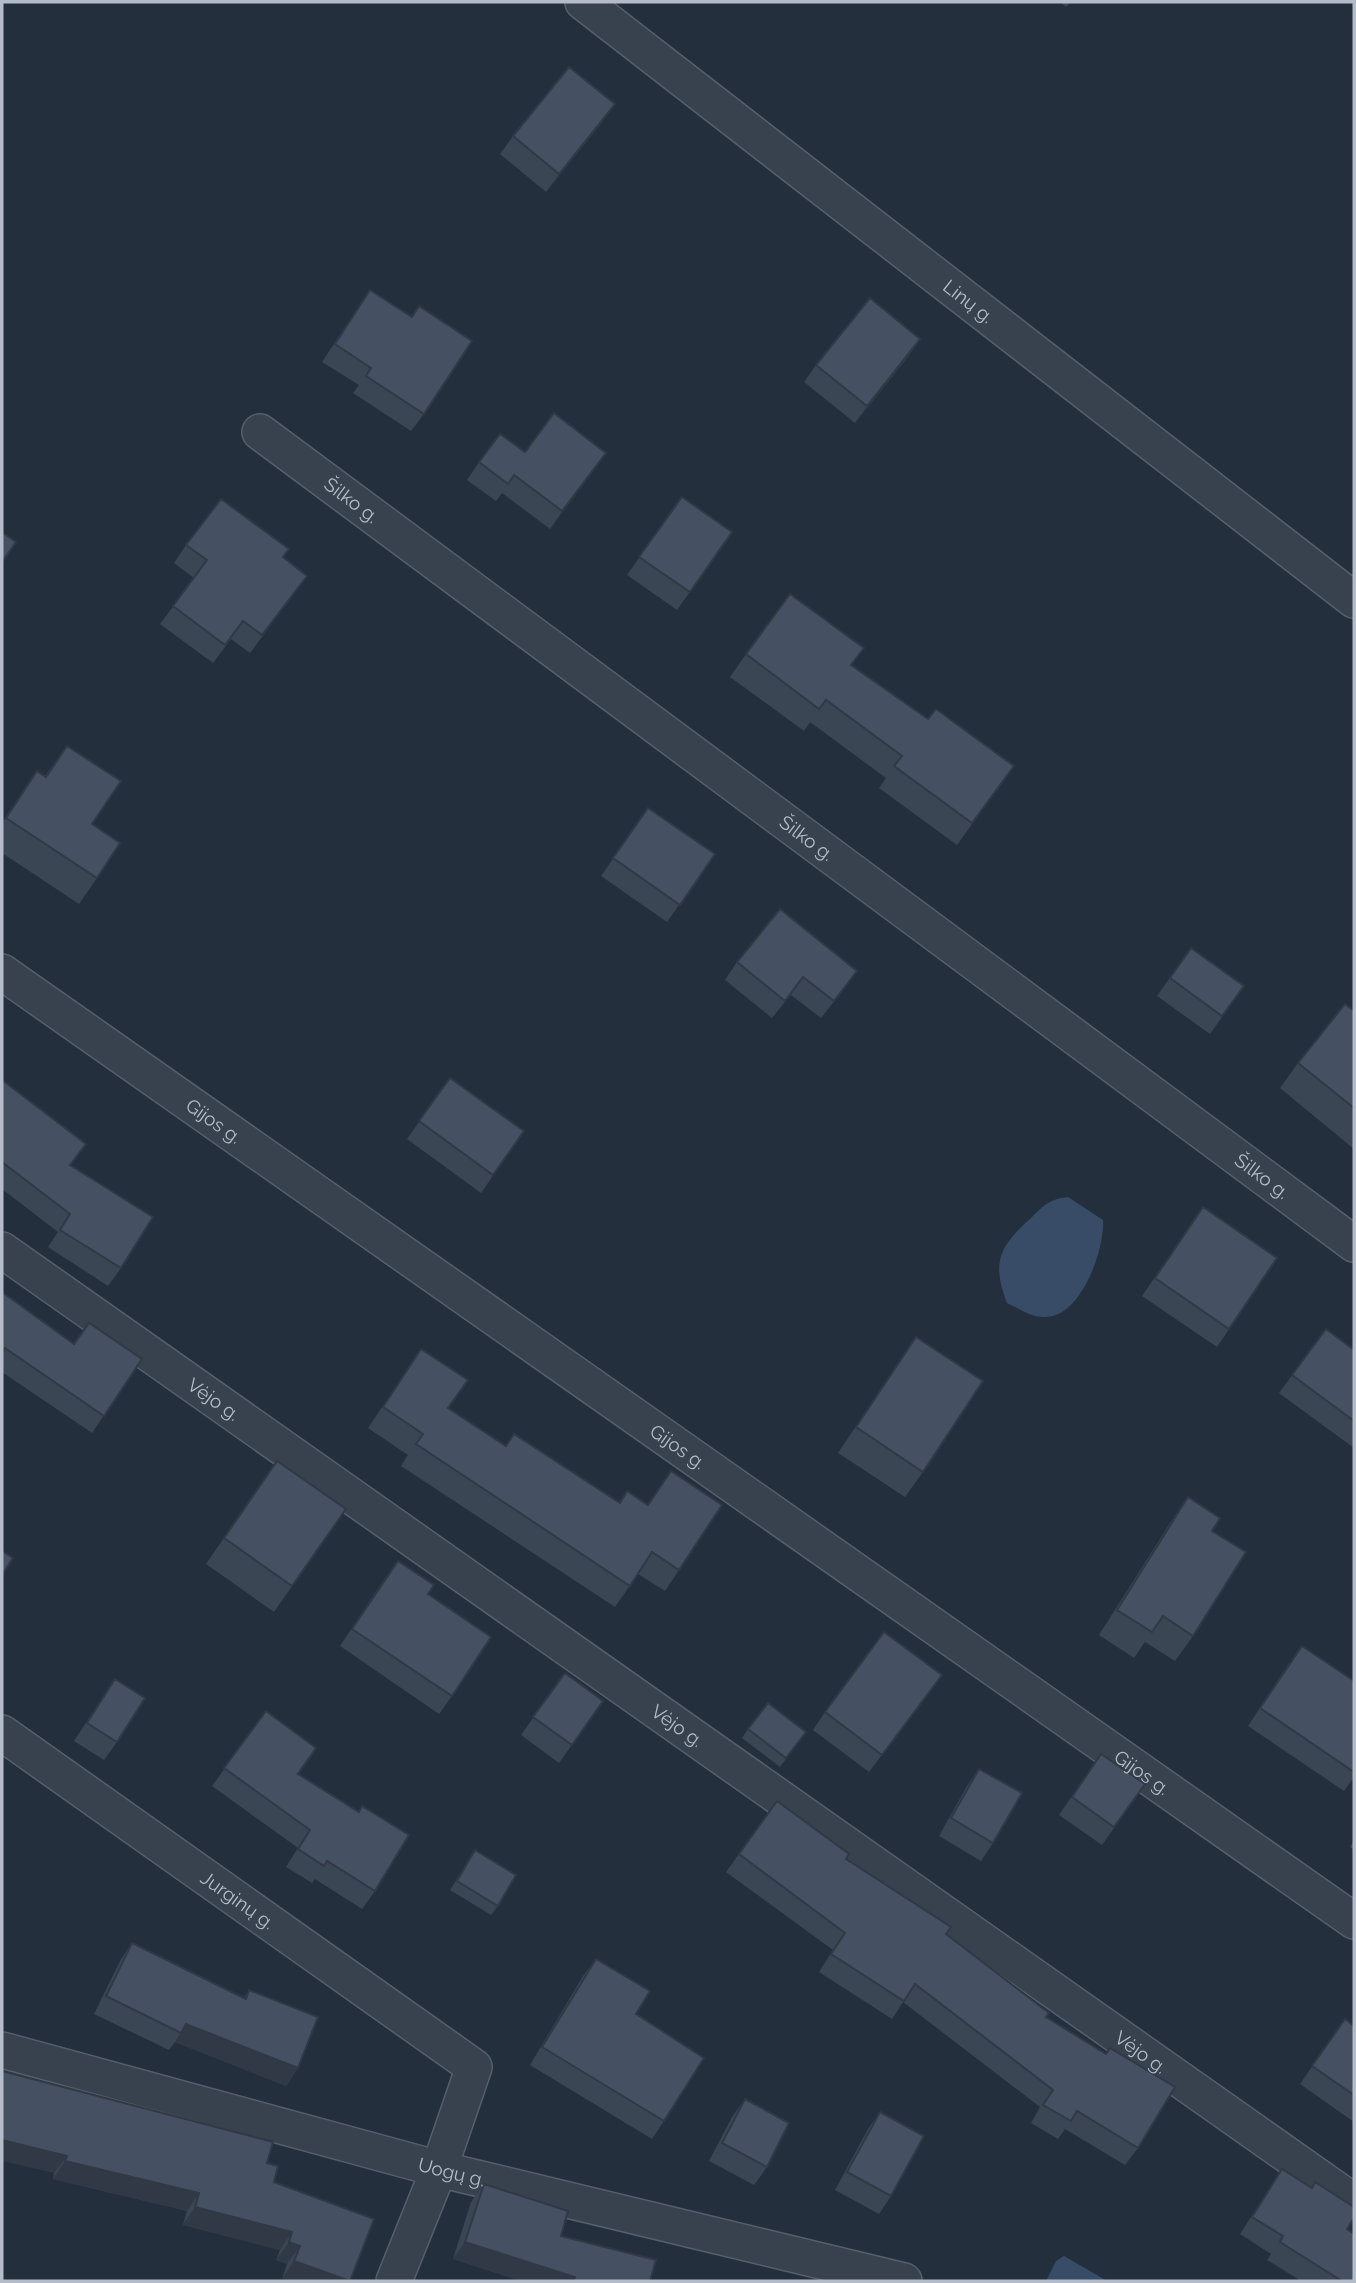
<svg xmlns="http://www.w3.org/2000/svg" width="1356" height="2283" font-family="Raleway,sans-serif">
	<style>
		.water { fill: #394c67 }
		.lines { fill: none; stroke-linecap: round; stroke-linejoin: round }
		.minor-casing { stroke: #565f6c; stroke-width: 38 }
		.minor { stroke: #38414e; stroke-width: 35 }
		.wall { fill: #3b4654 }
		.shaded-wall { fill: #303945 }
		.building { fill: #455162; stroke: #303945; stroke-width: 2 }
		.labels { text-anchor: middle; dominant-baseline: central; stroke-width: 7; stroke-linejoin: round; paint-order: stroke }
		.street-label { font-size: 19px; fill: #b4bcc9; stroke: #1d2633 }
	</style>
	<rect width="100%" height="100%" fill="#242f3e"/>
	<g class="water">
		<path d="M1068,1197l35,23c2,30 -23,100 -60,97 -12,0 -25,-9 -36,-14 -16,-42 -7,-57 24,-85 13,-13 19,-19 37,-21z"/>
		<path d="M1064,2256l43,25h-61l10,-20z"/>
	</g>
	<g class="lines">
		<g class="minor-casing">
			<g id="minor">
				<path id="s1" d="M583,2l771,598"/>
				<path id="s2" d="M260,432l1094,812"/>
				<path id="s3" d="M2,972l1352,949"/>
				<path id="s4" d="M2,1250l1352,952"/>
				<path id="s5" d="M2,1733l472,334 -35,102 -45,112"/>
				<path id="s6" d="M2,2050l437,119 465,112"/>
			</g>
		</g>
		<use href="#minor" class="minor"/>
	</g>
	<g class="wall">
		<path d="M1060,2h11l-5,5z"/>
		<path d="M603,121l-57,71 -46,-38 13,-18z"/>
		<path d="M370,290l42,26 7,-10 5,108 -13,17 -58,-38 6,-8 -37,-23z"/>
		<path d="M920,339l-12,18 -53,66 -51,-41 12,-17z"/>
		<path d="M525,452l69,18 -44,59 -48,-36 -6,8 -29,-21 12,-18z"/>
		<path d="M682,497l50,35 -55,78 -50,-35z"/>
		<path d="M186,545l97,13 24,18 -57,77 -19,-14 -18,24 -53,-39 34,-46 -20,-15z"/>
		<path d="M746,654l106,11 76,54 86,47 -57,79 -78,-57 7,-10 -76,-56 -6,9 -74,-54z"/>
		<path d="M67,746l25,78 5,54 -18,26 -77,-51v-30l35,-52 8,5z"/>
		<path d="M648,808l67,46 -48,68 -66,-46z"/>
		<path d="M780,909l65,79 -24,30 -30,-23 -19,23 -47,-38 12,-18z"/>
		<path d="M1191,948l53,38 -34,48 -53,-38z"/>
		<path d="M1354,1011v138l-74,-61 18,-25z"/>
		<path d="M450,1078l74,53 -43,62 -74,-54z"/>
		<path d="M2,1080l69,85 50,103 -13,18 -60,-39 10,-15 -56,-43z"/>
		<path d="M1203,1207l74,51 -60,89 -75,-51z"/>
		<path d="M2,1292l72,52 68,15 -50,74 -90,-61z"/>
		<path d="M1326,1329l28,21v98l-75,-55z"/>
		<path d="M916,1337l7,135 -18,25 -67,-44z"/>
		<path d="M421,1349l27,59 57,38 114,56 8,-11 21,14 23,-34 8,99 -14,21 -27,-17 -23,33 -214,-141 7,-11 -40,-27z"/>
		<path d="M277,1461l69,48 -72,103 -68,-48z"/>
		<path d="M1188,1497l24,34 -19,105 -18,25 -30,-19 -11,16 -35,-23 71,-112z"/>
		<path d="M385,1578l43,16 24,102 -13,18 -99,-68z"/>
		<path d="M1289,1663l65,18v96l-10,14 -96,-65z"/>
		<path d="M565,1673l38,28 -44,62 -38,-28z"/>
		<path d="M115,1679l2,63 -13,18 -30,-19z"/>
		<path d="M929,1692l-60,80 -56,-42 12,-18z"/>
		<path d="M266,1711l32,63 77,117 -13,18 -47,-30 -3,4 -26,-16 12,-19 -86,-62z"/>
		<path d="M748,1729l58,3 -26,35 -38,-29z"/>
		<path d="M1101,1754l44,30 -43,61 -43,-30z"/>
		<path d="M979,1769l14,74 -12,18 -42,-25 28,-50z"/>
		<path d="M777,1801l69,58 100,75 100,83 92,131 -13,17 -60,-36 -7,10 -27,-16 9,-16 -137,-105 -11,17 -73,-47 14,-22 -107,-78z"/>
		<path d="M1354,1840v10l-4,-3z"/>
		<path d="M475,1850l23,56 -7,9 -41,-25z"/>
		<path d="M132,1943l112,55 5,-8 49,78 -12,18 -111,-44 -6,8 -75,-36 26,-53z"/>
		<path d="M596,1959l40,55 28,107 -12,18 -122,-74 53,-89z"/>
		<path d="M1345,2019l9,7v96l-54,-38z"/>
		<path d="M2,2071l265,92 7,19 100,37 -92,60 5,-15 -11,-4 4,-10 -97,-25 4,-14 -134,-32 1,-6z"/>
		<path d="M745,2099l22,68 -13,18 -45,-24 23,-44z"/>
		<path d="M880,2112l11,84 -12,18 -44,-24 33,-61z"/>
		<path d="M1282,2169l29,19 4,-6 32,47 7,52h-53l-34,-21 4,-6 -31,-20z"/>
		<path d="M484,2184l77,52 89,45h-129l-68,-22 18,-57z"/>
	</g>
	<g class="shaded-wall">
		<path d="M615,104l-12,17 -57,71 13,-18z"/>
		<path d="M920,339l-12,18 -53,66 12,-17z"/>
		<path d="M606,453l-12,17 -44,59 12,-18z"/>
		<path d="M857,971l-12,17 -24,30 13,-17z"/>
		<path d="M803,977l-12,18 -19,23 13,-17z"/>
		<path d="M186,2024l112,44 -12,18 -111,-44z"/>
		<path d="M2,2140l65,16 -13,17 -52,-12z"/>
		<path d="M65,2161l134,32 -12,18 -134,-32z"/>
		<path d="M195,2207l97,25 -12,18 -97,-25z"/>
		<path d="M289,2242l11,4 -13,18 -11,-4z"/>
		<path d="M465,2242l110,35 -3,4h-51l-68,-22z"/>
		<path d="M294,2261l56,20h-61l-7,-2z"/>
	</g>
	<g class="building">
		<path d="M569,67l46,37 -56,70 -46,-38z"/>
		<path d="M370,290l42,27 7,-11 53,35 -48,73 -58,-38 5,-8 -36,-24z"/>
		<path d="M870,298l50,41 -53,67 -51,-41z"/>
		<path d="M554,413l52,40 -44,58 -48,-36 -6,9 -29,-22 21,-28 25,18z"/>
		<path d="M682,497l50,35 -42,60 -51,-35z"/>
		<path d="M221,499l68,50 -6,8 24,19 -45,59 -19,-14 -18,24 -52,-39 34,-46 -21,-15z"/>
		<path d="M2,532l14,10 -14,20z"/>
		<path d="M790,594l74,54 -13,17 77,54 8,-10 78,57 -42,57 -78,-57 8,-10 -76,-56 -7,9 -73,-55z"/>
		<path d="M67,746l54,35 -29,43 28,19 -23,35 -91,-60 31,-47 9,6z"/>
		<path d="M648,808l67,46 -35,51 -67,-47z"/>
		<path d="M780,909l77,62 -23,30 -31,-24 -18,24 -48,-39z"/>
		<path d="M1191,948l53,38 -22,30 -52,-38z"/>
		<path d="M1345,1004l9,7v97l-56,-45z"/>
		<path d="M450,1078l74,53 -31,44 -74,-54z"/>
		<path d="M2,1080l84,64 -16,21 83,52 -32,51 -61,-38 10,-16 -68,-52z"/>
		<path d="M1203,1207l74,51 -48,71 -74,-51z"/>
		<path d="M2,1292l72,52 15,-21 53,36 -38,57 -99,-68 -3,4z"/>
		<path d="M1326,1329l28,21v71l-62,-46z"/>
		<path d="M916,1337l67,44 -60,91 -67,-45z"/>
		<path d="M421,1349l47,31 -20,28 58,38 8,-12 106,69 7,-12 21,14 23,-34 51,34 -43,65 -27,-18 -22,34 -214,-142 7,-10 -40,-27z"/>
		<path d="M277,1461l69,48 -54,77 -68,-48z"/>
		<path d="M1188,1497l32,21 -8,13 34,21 -53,84 -30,-20 -11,16 -35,-22z"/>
		<path d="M2,1551l11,7 -11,17z"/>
		<path d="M398,1561l36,24 -6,9 63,43 -39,59 -100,-67z"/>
		<path d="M884,1632l58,43 -60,80 -57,-43z"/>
		<path d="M1302,1646l52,35v91l-94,-64z"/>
		<path d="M565,1673l38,28 -31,44 -39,-28z"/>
		<path d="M115,1679l30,19 -28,44 -30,-19z"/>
		<path d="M768,1703l38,29 -20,26 -38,-29z"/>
		<path d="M266,1711l50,37 -18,26 61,38 3,-6 47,29 -34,56 -48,-30 -3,5 -26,-17 12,-19 -86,-62z"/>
		<path d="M1101,1754l44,30 -31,43 -42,-30z"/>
		<path d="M979,1769l43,24 -29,50 -42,-25z"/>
		<path d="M777,1801l72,53 -3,5 105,68 -5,7 103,79 -3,4 60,37 4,-6 65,39 -37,61 -61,-37 -6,10 -28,-16 10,-15 -138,-106 -11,17 -73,-47 14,-21 -106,-79z"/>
		<path d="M475,1850l41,25 -18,31 -41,-25z"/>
		<path d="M132,1943l114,56 3,-9 69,27 -20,51 -112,-44 -5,9 -75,-37z"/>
		<path d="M596,1959l54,32 -14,23 68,44 -40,63 -122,-74z"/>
		<path d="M1345,2019l9,7v69l-42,-29z"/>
		<path d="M2,2071l271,71 -6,21 11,3 -4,16 100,37 -24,62 -56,-20 6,-15 -11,-4 3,-10 -97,-25 4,-14 -134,-32 2,-5 -65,-16z"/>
		<path d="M745,2099l44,24 -22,44 -45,-24z"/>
		<path d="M880,2112l44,24 -33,60 -44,-24z"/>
		<path d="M1282,2169l30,19 3,-6 39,25v11l-7,11 7,5v47h-12l-62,-39 3,-6 -31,-19z"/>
		<path d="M484,2184l84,27 -7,25 95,24 -6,21h-77l2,-4 -110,-35z"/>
	</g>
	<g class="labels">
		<g class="street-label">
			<text stroke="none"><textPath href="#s1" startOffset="488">Linų g.</textPath></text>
			<text stroke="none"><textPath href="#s2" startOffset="114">Šilko g.</textPath></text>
			<text stroke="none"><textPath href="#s2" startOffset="681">Šilko g.</textPath></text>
			<text stroke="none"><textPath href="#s3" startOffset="259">Gijos g.</textPath></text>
			<text stroke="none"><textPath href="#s2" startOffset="1248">Šilko g.</textPath></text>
			<text stroke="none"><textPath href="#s4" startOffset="259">Vėjo g.</textPath></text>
			<text stroke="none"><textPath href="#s3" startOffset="826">Gijos g.</textPath></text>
			<text stroke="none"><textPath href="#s4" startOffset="826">Vėjo g.</textPath></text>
			<text stroke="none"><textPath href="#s3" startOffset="1393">Gijos g.</textPath></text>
			<text stroke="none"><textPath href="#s5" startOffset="289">Jurginų g.</textPath></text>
			<text stroke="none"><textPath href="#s4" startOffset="1393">Vėjo g.</textPath></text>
			<text stroke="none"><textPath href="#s6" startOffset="466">Uogų g.</textPath></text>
		</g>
	</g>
	<rect width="1356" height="2283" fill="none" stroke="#b4bcc9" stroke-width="7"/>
</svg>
